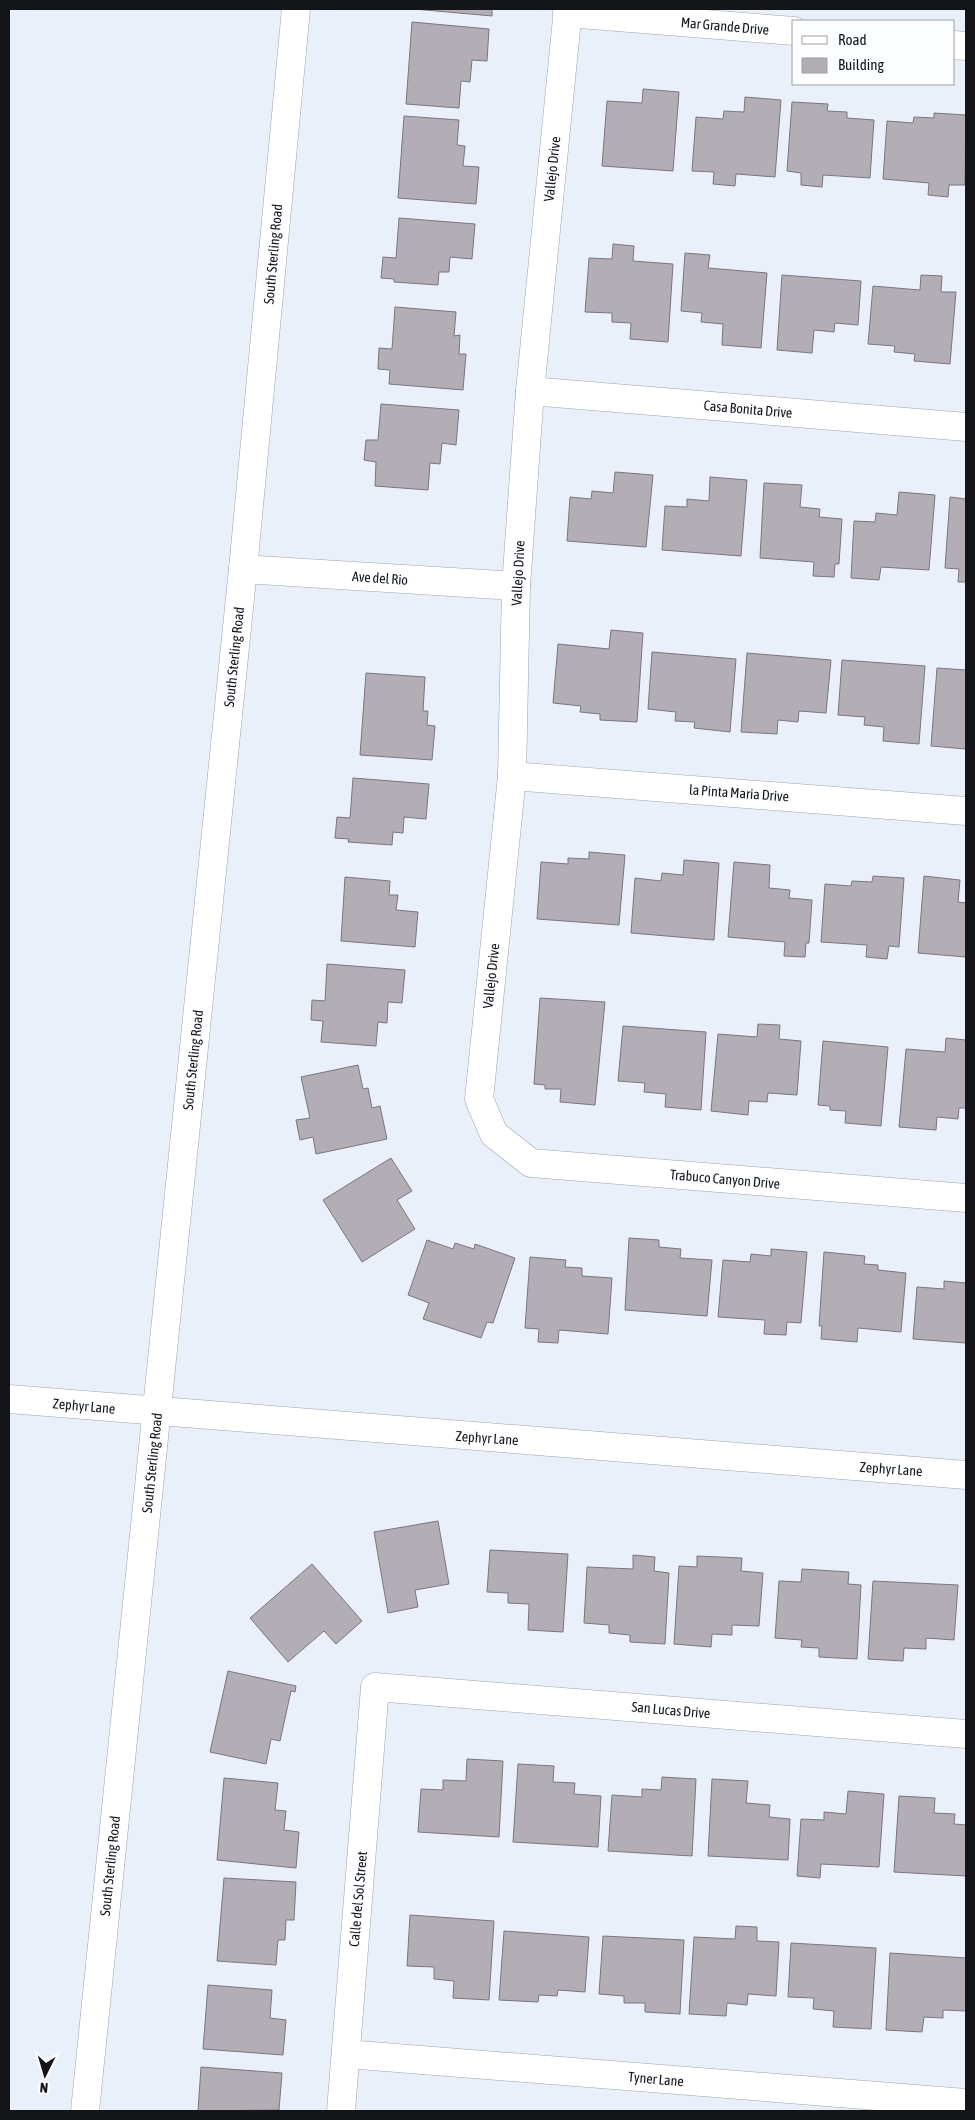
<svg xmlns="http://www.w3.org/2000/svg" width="975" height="2120" font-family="'Asap Condensed',sans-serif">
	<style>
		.building { fill: #b3adb6; stroke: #7b757e }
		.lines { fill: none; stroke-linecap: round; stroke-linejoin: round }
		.street-casing { stroke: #9da3ac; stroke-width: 29 }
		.secondary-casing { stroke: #9da3ac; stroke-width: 29 }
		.street { stroke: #fff; stroke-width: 28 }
		.secondary { stroke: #fff; stroke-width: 28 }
		.labels { text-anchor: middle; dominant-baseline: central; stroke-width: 4; stroke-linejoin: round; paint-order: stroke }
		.street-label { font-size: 14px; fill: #131519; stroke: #fbfdff }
	</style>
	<rect width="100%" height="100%" fill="#eaf0fa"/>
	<g class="building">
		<path d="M414,9h78v7z"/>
		<path d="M412,22l77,7 -2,32 -15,-1 -2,22 -9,-1 -2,27 -53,-4z"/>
		<path d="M643,89l36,3 -6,79 -71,-5 5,-65 35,2z"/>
		<path d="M745,97l36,3 -6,77 -39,-3 -1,12 -22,-2 1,-12 -22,-1 4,-54 27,2 1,-8 20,1z"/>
		<path d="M792,102l36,2 -1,7 20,1v6l27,2 -4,58 -47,-3 -1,12 -21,-2v-12l-14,-2z"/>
		<path d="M934,113l32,2 -1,70h-16l-1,12 -20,-2 1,-12 -46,-4 4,-58 26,2 1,-6 20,1z"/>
		<path d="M404,116l55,4 -2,25 8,1 -2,20 16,1 -3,37 -78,-6z"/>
		<path d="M399,218l76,6 -3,35 -22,-2 -1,15h-10l-1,13 -44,-3v-3l-13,-1 2,-21 13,1z"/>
		<path d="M613,244l21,2 -1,15 40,3 -5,78 -38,-3 1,-16 -19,-1v-9l-27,-1 4,-54 23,1z"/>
		<path d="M685,253l25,2 -2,13 59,5 -6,75 -39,-3 1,-21 -22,-2 1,-9 -21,-2z"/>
		<path d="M782,275l79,6 -3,44 -23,-2 -1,9 -20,-2 -2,23 -35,-3z"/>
		<path d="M921,275l21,1 -1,16h15l-6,72 -36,-3 1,-7 -21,-2 1,-6 -27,-2 5,-58 47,4z"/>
		<path d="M395,307l61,5 -2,24 6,-1 -1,19h7l-3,36 -74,-6 1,-14 -12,-1 1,-21 13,1z"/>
		<path d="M381,404l78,6 -3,35 -14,-2 -2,21 -10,-1 -2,27 -53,-4 1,-24 -12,-2 2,-20h12z"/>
		<path d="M615,472l38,3 -7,72 -79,-6 3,-44 21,2 1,-8 21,2z"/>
		<path d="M710,477l37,3 -6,76 -79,-6 3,-44 22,1v-8l22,2z"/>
		<path d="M764,483l38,2 -2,22 20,2 -1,8 23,2 -3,45h-4l-1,13 -21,-1 1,-14 -54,-4z"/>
		<path d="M899,492l36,3 -6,75 -48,-3 -2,13 -28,-2 3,-57 21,1 1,-9 21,2z"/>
		<path d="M950,497l16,2v83h-8l1,-13 -14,-1z"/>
		<path d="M611,630l32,3 -6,89 -37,-2v-6l-20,-2 1,-6 -28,-3 5,-59 51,5z"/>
		<path d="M652,652l84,7 -6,73 -36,-4 1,-6 -20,-1 1,-9 -28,-3z"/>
		<path d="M747,653l84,7 -5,53 -27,-2 -1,11 -20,-2 -1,14 -36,-2z"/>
		<path d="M842,660l83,6 -6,78 -36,-3 1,-14 -20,-2 1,-8 -27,-2z"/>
		<path d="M937,668l29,2v79l-35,-3z"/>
		<path d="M366,673l59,4 -2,34h5l-1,14 8,1 -3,34 -72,-5z"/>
		<path d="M353,778l76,6 -3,35 -22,-2 -1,16 -10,-1 -1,13 -44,-3 1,-3 -14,-1 2,-21 13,1z"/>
		<path d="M589,852l36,3 -6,70 -82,-6 4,-57 27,2v-6l21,1z"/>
		<path d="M684,860l35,3 -5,77 -83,-7 4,-55 26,3 1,-8 21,2z"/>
		<path d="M734,862l36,3 -1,23 21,2 -1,8 23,2 -3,43h-3l-1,14 -21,-1 1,-14 -57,-5z"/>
		<path d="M873,876l31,2 -5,69 -10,-1 -2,13 -21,-2 1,-12 -46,-3 4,-58 26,2 1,-5 20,1z"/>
		<path d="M924,876l36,4 -2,22 8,1v54l-48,-4z"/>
		<path d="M345,877l45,4 -1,14h9l-2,15 22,2 -3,35 -74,-6z"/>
		<path d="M327,964l78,6 -3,33 -14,-1 -1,21 -9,-1 -2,24 -55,-4 2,-21 -12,-1 1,-20 13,1z"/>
		<path d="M540,998l65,4 -10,103 -35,-3 1,-13h-16v-4l-11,-1z"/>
		<path d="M758,1024l22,1 -1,14 22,2 -4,54 -29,-2 -1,9 -18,-1 -1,14 -37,-4 7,-77 39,3z"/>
		<path d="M623,1026l83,6 -5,78 -36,-3 1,-13 -22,-2 1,-9 -27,-2z"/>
		<path d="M946,1038l20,2v68h-7l-1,11 -21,-2 -1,13 -37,-3 7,-78 39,3z"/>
		<path d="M823,1041l65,6 -7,79 -36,-3 1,-12 -16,-1v-4l-12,-1z"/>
		<path d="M358,1065l5,24 5,-1 4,20 8,-2 7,33 -71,15 -3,-17 -13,3 -4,-20 14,-2 -9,-41z"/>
		<path d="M391,1158l21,33 -15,9 18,29 -53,33 -39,-62z"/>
		<path d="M629,1238l30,2v7l22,2 -1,9 32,2 -5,56 -82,-6z"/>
		<path d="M427,1240l26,9 2,-6 19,6 1,-5 40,14 -22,65 -6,-1 -6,16 -58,-19 6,-16 -21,-8z"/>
		<path d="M771,1249l36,3 -6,71 -14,-1 -1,13 -22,-1 1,-14 -47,-3 5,-57 27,2 1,-8 20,2z"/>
		<path d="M824,1252l41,4 -1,8 14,1v5l28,3 -5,59 -43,-4 -1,14 -36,-3 1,-13h-3z"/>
		<path d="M530,1257l36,3 -1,7 17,1v8l30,2 -4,56 -49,-4 -1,13 -20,-1 1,-13 -14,-1z"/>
		<path d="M966,1274v69l-53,-4 4,-52 27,2v-8l22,2z"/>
		<path d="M438,1521l11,63 -34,6 3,17 -30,6 -14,-81z"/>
		<path d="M490,1550l78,4 -5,78 -35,-2 1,-26 -21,-1v-10l-21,-1z"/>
		<path d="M633,1555l22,2 -1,14 15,2 -4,71 -35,-2v-7l-21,-2v-8l-25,-2 3,-56 46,2z"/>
		<path d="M697,1556l45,2 -1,13 22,2 -4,53 -27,-1v10l-20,-1 -1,13 -37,-3 5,-78 18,1z"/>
		<path d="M312,1564l50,57 -26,23 -12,-13 -36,31 -38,-44z"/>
		<path d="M802,1569l47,3 -1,12 13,1 -4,74 -38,-2v-9l-18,-1 1,-7 -27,-2 4,-57 22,1z"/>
		<path d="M873,1581l85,4 -4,55 -28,-2v11l-22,-1 -1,13 -35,-2z"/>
		<path d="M228,1671l68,15 -1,6 -4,-1 -11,50 -9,-2 -5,25 -56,-12z"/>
		<path d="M467,1759l36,2 -4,76 -81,-5 3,-43 22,1v-10l23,1z"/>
		<path d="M518,1764l36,2 -1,16 22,1 -1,11 27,2 -3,51 -85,-5z"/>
		<path d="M662,1777l34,2 -4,77 -84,-5 4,-56 30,2v-8l19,1z"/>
		<path d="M224,1778l54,5 -3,27 11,1 -2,19 15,2 -3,36 -79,-8z"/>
		<path d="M712,1779l36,2 -2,22 24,2 -1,12 21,2 -2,41 -80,-4z"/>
		<path d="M848,1791l36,3 -5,73 -58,-3 -1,14 -23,-2 4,-57 23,1v-8l22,2z"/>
		<path d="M899,1796l36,2 -1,15 21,1 -1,10 12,1v51l-72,-4z"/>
		<path d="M224,1878l72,4 -2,38h-8l-1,20h-7l-2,25 -59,-4z"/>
		<path d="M410,1915l84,6 -5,79 -36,-2 1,-17 -20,-2v-12l-27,-1z"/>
		<path d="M736,1926l21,1v14l22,1 -3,54 -28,-2 -1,11 -20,-2 -1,13 -37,-2 5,-77 41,2z"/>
		<path d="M504,1931l85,6 -4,55 -27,-2 -1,6 -18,-1 -1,7 -39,-2z"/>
		<path d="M603,1936l81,4 -4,74 -35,-2v-9h-21v-7l-25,-2z"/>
		<path d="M791,1943l85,5 -5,81 -38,-2 1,-16 -21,-2 1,-11 -26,-1z"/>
		<path d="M890,1953l76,5v53l-23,-1v8l-19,-1 -2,15 -36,-2z"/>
		<path d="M208,1985l64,5 -2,28 16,2 -3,35 -80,-6z"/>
		<path d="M201,2067l81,6 -3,37 -81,1z"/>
	</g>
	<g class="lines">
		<g class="street-casing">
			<g id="street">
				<path d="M568,9l-38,382 -14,195 -4,190 -33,323 15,35 37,29 435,35"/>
				<path d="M567,13l227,18"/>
				<path d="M954,45l12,1"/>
				<path d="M530,391l436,36"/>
				<path d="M243,569l273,17"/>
				<path d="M512,776l454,35"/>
				<path d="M9,1399l957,76"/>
				<path d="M346,2054l620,49"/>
				<path d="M341,2111l34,-424 591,47"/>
			</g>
		</g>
		<g class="secondary-casing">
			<path id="secondary" d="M85,2111l158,-1542 53,-560"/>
		</g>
		<use href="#street" class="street"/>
		<use href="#secondary" class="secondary"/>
	</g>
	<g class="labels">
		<g class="street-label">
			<text transform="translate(725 26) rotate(5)">Mar Grande Drive</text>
			<text transform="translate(552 169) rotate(-84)">Vallejo Drive</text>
			<text transform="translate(273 254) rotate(-85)">South Sterling Road</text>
			<text transform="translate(748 409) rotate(5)">Casa Bonita Drive</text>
			<text transform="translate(518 573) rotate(-87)">Vallejo Drive</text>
			<text transform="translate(380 578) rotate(4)">Ave del Rio</text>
			<text transform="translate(234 657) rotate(-84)">South Sterling Road</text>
			<text transform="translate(739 793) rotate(4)">la Pinta Maria Drive</text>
			<text transform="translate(491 976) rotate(-84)">Vallejo Drive</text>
			<text transform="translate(193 1060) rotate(-84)">South Sterling Road</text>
			<text transform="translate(725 1179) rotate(5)">Trabuco Canyon Drive</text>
			<text transform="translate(84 1406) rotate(5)">Zephyr Lane</text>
			<text transform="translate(487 1438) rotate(4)">Zephyr Lane</text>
			<text transform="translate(152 1463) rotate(-84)">South Sterling Road</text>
			<text transform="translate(891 1469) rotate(4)">Zephyr Lane</text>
			<text transform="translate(671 1710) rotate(5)">San Lucas Drive</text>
			<text transform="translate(110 1866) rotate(-84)">South Sterling Road</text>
			<text transform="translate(358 1899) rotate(-85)">Calle del Sol Street</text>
			<text transform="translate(656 2079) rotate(5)">Tyner Lane</text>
		</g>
	</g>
	<rect width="975" height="2120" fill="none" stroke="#131519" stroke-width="20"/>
	<rect x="792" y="20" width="162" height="65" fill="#fbfdff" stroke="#9ea0a3"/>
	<rect x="802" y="36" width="25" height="8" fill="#ffffff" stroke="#9ea0a3"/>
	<text x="838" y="45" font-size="15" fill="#131519">Road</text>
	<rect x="802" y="58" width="25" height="15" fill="#b3adb6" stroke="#9ea0a3"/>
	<text x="838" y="70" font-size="15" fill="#131519">Building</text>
	<g transform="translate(45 2075) rotate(185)" stroke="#fbfdff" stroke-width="4" paint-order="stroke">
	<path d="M0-4L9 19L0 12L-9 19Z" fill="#131519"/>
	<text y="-8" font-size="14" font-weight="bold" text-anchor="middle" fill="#131519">N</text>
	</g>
</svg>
